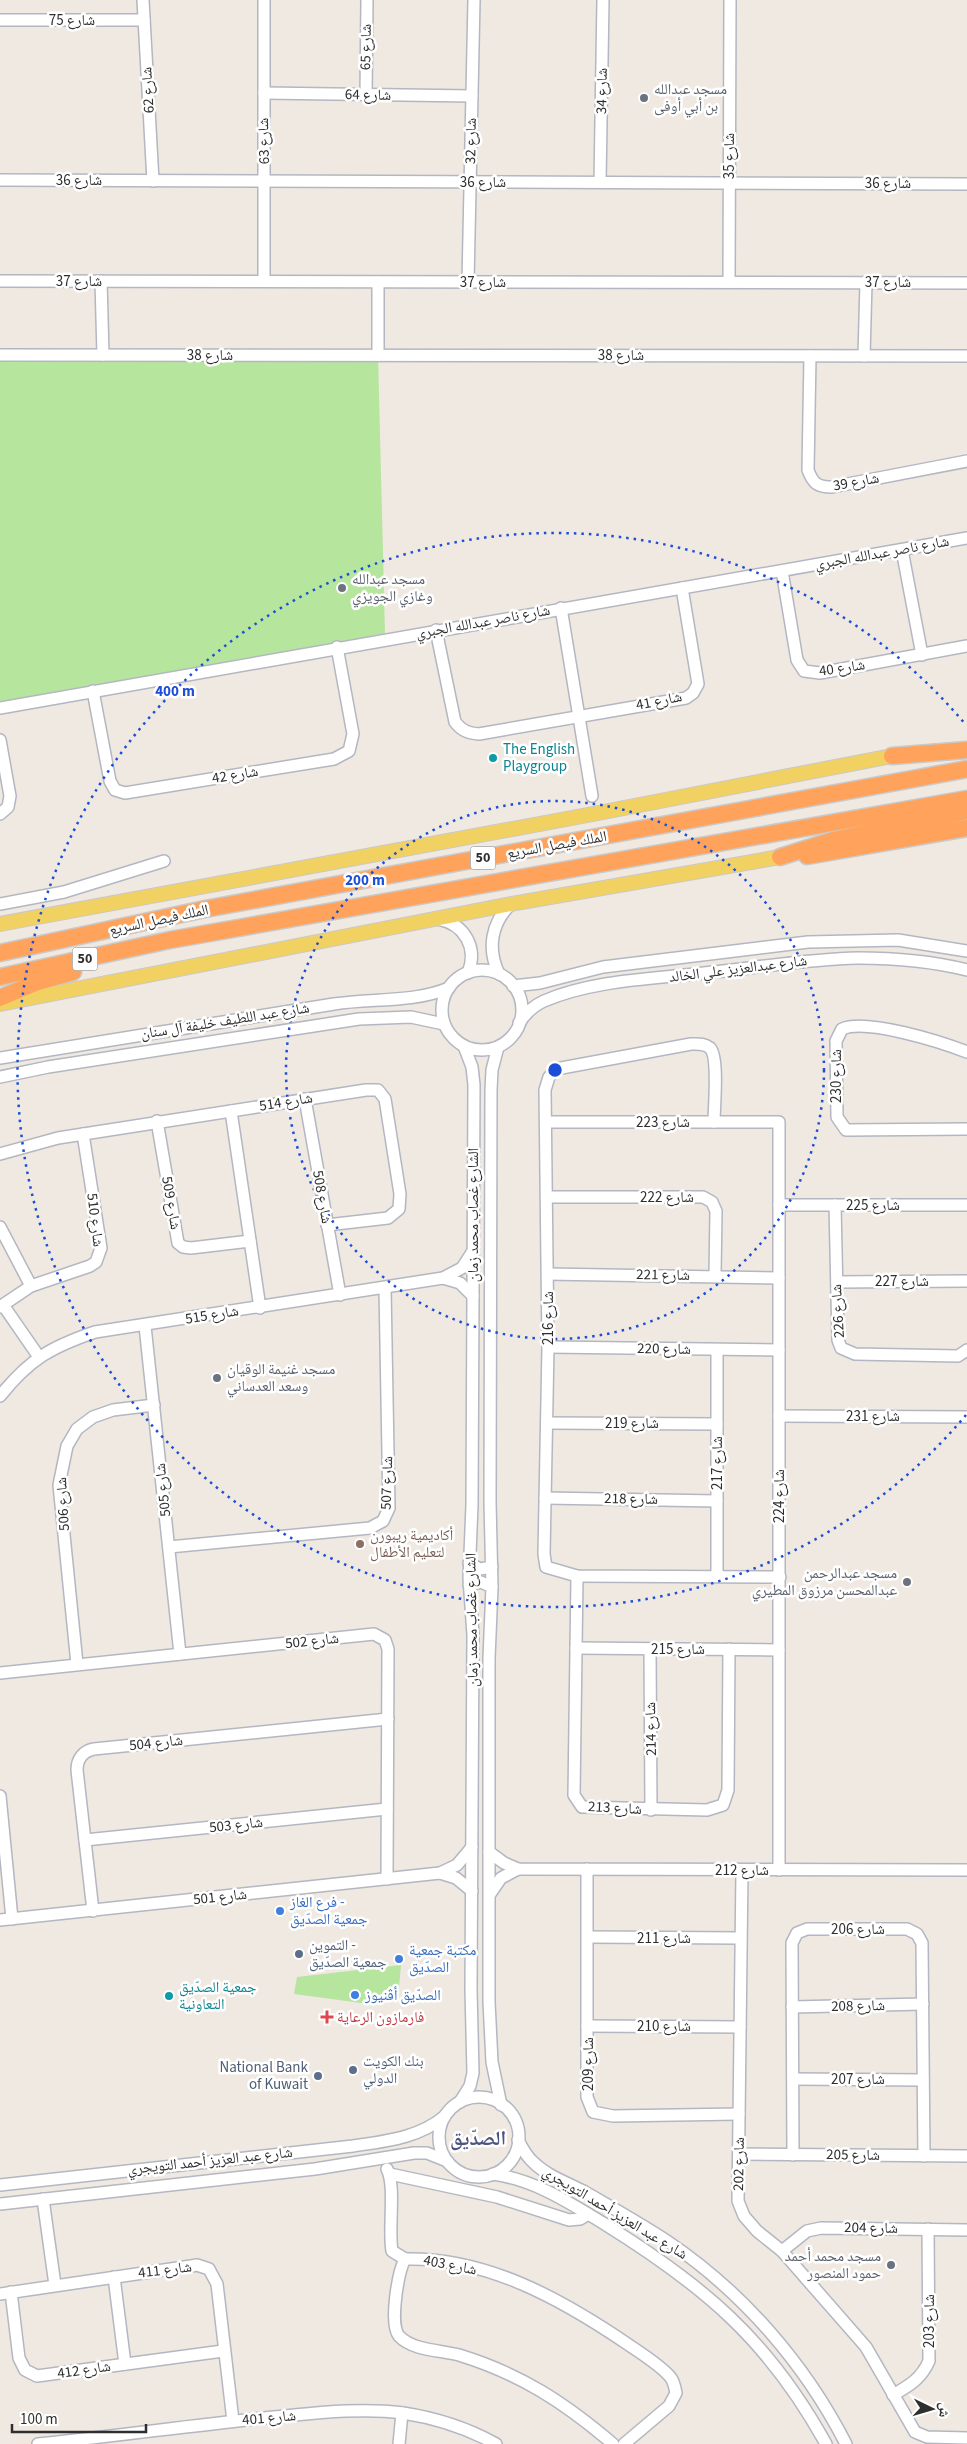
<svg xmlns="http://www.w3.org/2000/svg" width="967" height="2444" font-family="'Source Sans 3','Noto Naskh Arabic',sans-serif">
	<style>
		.green { fill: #b6e59e }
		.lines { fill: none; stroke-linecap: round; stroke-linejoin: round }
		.minor-casing { stroke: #b4b7c1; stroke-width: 14 }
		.major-casing { stroke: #c9c9c9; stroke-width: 16 }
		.highway-casing { stroke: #c9c9c9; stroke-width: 19 }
		.minor { stroke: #fff; stroke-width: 11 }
		.major { stroke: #f2d163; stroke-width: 14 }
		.highway { stroke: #ffa35c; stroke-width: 16 }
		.ring { fill: none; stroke: #1d4ed8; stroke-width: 2.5; stroke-dasharray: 2.5 5 }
		.worship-dot { fill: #6b7280; stroke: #fff; stroke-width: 2 }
		.culture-dot { fill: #0f9aa8; stroke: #fff; stroke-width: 2 }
		.education-dot { fill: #8d6e63; stroke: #fff; stroke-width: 2 }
		.shop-dot { fill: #3f7fe0; stroke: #fff; stroke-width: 2 }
		.service-dot { fill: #5c6f8a; stroke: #fff; stroke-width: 2 }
		.health-dot { fill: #e0444e; stroke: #fff; stroke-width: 2 }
		.labels { text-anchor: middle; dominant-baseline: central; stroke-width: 5; stroke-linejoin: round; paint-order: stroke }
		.shield { fill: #fff; stroke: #6d6d6d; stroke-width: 1 }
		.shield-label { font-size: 14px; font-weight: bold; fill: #2e2e2e }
		.street-label { font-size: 15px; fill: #2e2e2e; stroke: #fff }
		.worship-label { font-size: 15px; fill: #5b616d; stroke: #fff; text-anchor: start }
		.culture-label { font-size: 15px; fill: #0d838f; stroke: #fff; text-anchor: start }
		.education-label { font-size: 15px; fill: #785e54; stroke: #fff; text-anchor: start }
		.shop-label { font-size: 15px; fill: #366cbe; stroke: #fff; text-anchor: start }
		.service-label { font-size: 15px; fill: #4e5e75; stroke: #fff; text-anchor: start }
		.health-label { font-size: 15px; fill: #be3a42; stroke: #fff; text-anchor: start }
		.district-label { font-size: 20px; font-weight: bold; fill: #4d5680; stroke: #fff }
		.centre { fill: #1d4ed8; stroke: #fff; stroke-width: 2.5 }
		.ring-label { font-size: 15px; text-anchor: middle; font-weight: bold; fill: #1d4ed8; stroke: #fff; stroke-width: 5; stroke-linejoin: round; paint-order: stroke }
	</style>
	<rect width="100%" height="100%" fill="#efe9e1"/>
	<g class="green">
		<path d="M0,355h378l7,279 -48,13 -337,61z"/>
		<path d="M401,1965l-3,34 -28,-4 -1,9 -75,-10 3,-17z"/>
	</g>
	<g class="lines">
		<g class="minor-casing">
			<g id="minor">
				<path d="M143,0l10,181"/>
				<path d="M264,0v281"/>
				<path d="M0,20h144"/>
				<path d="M264,93l208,3"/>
				<path d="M366,95l1,-95"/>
				<path d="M0,180l967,4"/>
				<path d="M600,182l3,-182"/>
				<path d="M0,281l967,2"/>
				<path d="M101,281l2,74"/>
				<path d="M378,282v73"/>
				<path d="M468,282l6,-282"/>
				<path d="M729,282l1,-282"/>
				<path d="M0,355l967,1"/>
				<path d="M810,356l-2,114c5,14 10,17 24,17l135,-26"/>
				<path d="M864,356l2,-74"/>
				<path d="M902,550l20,105"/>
				<path d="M782,571l15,89 7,11 16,2 147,-27"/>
				<path d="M561,608l31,188"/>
				<path d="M436,630l19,92c7,9 13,11 24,12l207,-36 7,-5 5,-9 -16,-96"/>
				<path d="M93,691l17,90 5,9 10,3 209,-34 15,-8 4,-17 -16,-87"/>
				<path d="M0,708l967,-170"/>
				<path d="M0,740l10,56 -2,11 -8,7"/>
				<path d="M0,904l64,-12 100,-31"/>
				<path d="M438,919c27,5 40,29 30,54"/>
				<circle cx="482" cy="1010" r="40"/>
				<path d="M499,974c-12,-25 -8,-51 12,-70"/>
				<path d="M513,986l27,-3 63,-16 205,-25 90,-2 69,11"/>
				<path d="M519,1023c6,-9 14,-17 25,-22 49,-21 108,-22 160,-28 51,-5 103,-14 154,-15 37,0 73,3 109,12"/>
				<path d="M498,1047l-6,23 -1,20 -1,412 2,85 -3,71v344l3,60 9,43"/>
				<path d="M967,1052c-26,-10 -101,-34 -125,-23l-6,12 1,76 9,13 121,-1"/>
				<path d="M0,1058l334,-54c38,-6 79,-1 115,-16"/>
				<path d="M0,1077l48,-10 311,-48 52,-2 33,7"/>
				<path d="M305,1099l35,196"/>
				<path d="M231,1111l29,197"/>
				<path d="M157,1121l21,122 5,4 8,1 59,-7"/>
				<path d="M546,1122h233v748"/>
				<path d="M714,1122c0,-14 5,-65 -4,-74 -6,-5 -12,-4 -19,-4l-135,25 -7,8 -4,13 3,257 -4,207 2,13 31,9 203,1"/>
				<path d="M0,1154l58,-16 308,-48h12l7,9 15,95 -1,15 -11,9 -61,7"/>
				<path d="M548,1197h155l9,5 4,9 -1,64"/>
				<path d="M779,1205h188"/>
				<path d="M835,1205l3,135 3,8 14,6 103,2 9,-6"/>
				<path d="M0,1227l31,59"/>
				<path d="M548,1274l231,4"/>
				<path d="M443,1278l17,5 13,13"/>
				<path d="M837,1282l130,-1"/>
				<path d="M3,1305l36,52"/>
				<path d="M0,1307l31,-21 59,-20 6,-4 5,-14 -18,-114"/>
				<path d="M145,1326l35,328"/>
				<path d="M548,1347l231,3"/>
				<path d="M0,1396c30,-37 51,-49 95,-64l348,-54 19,-10 11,-17"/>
				<path d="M779,1416l188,1"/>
				<path d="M547,1423l170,1"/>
				<path d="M545,1498l172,3"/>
				<path d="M169,1547l201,-19 13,-7 6,-13 -4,-220"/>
				<path d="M469,1563l11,6 12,-2"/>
				<path d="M577,1576l-3,219 8,12 125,3 16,-5 5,-15 1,-141"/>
				<path d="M717,1576v-226"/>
				<path d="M469,1585l12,-3 11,5"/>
				<path d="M576,1648l203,2"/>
				<path d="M650,1649l1,161"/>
				<path d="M77,1664l-18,-179 8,-39 10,-17 16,-12 20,-7 41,-5"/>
				<path d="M0,1673l374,-39 11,6 3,9 -1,230"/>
				<path d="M0,1796l12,123"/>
				<path d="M85,1840l302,-31"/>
				<path d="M489,1852l15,11 14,6 449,1"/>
				<path d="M587,1869v228l6,15 20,4 126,-2"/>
				<path d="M742,1870l-4,331 6,15 13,15 25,20 84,96 49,85 12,5 40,1"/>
				<path d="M440,1873l16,5 16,13"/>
				<path d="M490,1894l11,-16 17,-9"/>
				<path d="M93,1911l-16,-141c0,-11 6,-19 17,-21l294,-30"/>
				<path d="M0,1920l440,-47 17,-8 15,-18"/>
				<path d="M588,1937l152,1"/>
				<path d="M792,2007l131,-3"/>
				<path d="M587,2026l153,1"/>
				<path d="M793,2079l130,1"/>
				<circle cx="479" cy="2137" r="40"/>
				<path d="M460,2102l10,-16 3,-13 -2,-84 2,-354 -4,-57 3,-73 2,-420 -2,-18 -8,-21"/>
				<path d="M518,2140c4,8 8,16 15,22 14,14 35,21 52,30 28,16 56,32 82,49 76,51 138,123 179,203"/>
				<path d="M740,2154l227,2"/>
				<path d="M793,2155l-1,-212 5,-10 10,-4h100l10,5 5,9 2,213"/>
				<path d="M387,2169c9,17 1,60 5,82l13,8"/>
				<path d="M390,2174l107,23 72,23 11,-1 8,-5"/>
				<path d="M493,2174c42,6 75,28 110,49 100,62 165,116 223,221"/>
				<path d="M0,2185l353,-39c33,-5 66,-8 92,-30"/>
				<path d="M43,2199l12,86"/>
				<path d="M0,2204l315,-35 99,-16h13l20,8"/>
				<path d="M782,2251l25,-20 14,-3 146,2"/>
				<path d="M114,2277l11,87"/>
				<path d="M11,2292l8,66 6,12 12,6 186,-25"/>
				<path d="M0,2294l191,-28 6,-1 12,4 8,15 16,137"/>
				<path d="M893,2395c17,-10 28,-16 36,-34l-1,-132"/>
				<path d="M38,2444c76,-8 151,-18 226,-26 45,-4 94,-11 139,-5 33,5 64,15 93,31"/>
				<path d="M399,2444l3,-31"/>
				<path d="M613,2444c-48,-41 -92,-70 -154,-89 -18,-5 -46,-4 -60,-19 -10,-12 -1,-64 6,-77 81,-2 156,40 221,84 13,9 36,23 45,35 3,4 4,10 5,15l-7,13 -45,38"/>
			</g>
		</g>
		<g class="major-casing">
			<g id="major">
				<path d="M0,924l593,-110 309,-60"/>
				<path d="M0,1004l511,-100 269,-47"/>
			</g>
		</g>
		<g class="highway-casing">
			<g id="highway">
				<path d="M892,756l75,-6"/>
				<path d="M807,856l160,-28"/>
				<path d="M780,857l53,-17 134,-29"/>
				<path d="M0,953l205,-44 762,-140"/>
				<path d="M0,977l170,-37 797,-141"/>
				<path d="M0,998l38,-16 35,-10"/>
			</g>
		</g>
		<use href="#minor" class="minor"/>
		<use href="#major" class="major"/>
		<use href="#highway" class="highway"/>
	</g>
	<g class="ring">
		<circle cx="555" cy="1070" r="269"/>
		<path d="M966 1415A537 537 0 1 1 966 725"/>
	</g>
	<g class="worship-dot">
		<circle cx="644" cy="98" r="5"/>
		<circle cx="342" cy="588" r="5"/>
		<circle cx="217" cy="1378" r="5"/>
		<circle cx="907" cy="1582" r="5"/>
		<circle cx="891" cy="2265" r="5"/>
	</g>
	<g class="culture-dot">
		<circle cx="493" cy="758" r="5"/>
		<circle cx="169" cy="1996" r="5"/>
	</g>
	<circle class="education-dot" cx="360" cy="1544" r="5"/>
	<g class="shop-dot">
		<circle cx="280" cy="1911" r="5"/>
		<circle cx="399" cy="1959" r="5"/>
		<circle cx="355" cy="1995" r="5"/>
	</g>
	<g class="service-dot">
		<circle cx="299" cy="1954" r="5"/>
		<circle cx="353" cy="2070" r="5"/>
		<circle cx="318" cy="2076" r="5"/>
	</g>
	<path class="health-dot" d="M324.5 2009.5h5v5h5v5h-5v5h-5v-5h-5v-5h5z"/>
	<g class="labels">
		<g class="shield">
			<rect x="470.5" y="846.5" width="25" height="23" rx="4"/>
			<rect x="72.5" y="947.5" width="25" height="23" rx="4"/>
		</g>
		<g class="shield-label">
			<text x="483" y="858">50</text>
			<text x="85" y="959">50</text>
		</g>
		<g class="street-label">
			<text x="72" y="20">شارع 75</text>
			<text transform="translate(366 47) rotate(-89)">شارع 65</text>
			<text transform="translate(148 90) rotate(-93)">شارع 62</text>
			<text transform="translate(602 91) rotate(-89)">شارع 34</text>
			<text transform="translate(368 95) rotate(1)">شارع 64</text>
			<text transform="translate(264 141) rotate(-91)">شارع 63</text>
			<text transform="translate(471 141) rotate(-89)">شارع 32</text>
			<text transform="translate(729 156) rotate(-90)">شارع 35</text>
			<text x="79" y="180">شارع 36</text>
			<text x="483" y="182">شارع 36</text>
			<text x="888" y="183">شارع 36</text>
			<text x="79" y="281">شارع 37</text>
			<text x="483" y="282">شارع 37</text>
			<text x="888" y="282">شارع 37</text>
			<text x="210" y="355">شارع 38</text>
			<text x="621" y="355">شارع 38</text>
			<text transform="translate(856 482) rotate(-10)">شارع 39</text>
			<text transform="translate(882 553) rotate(-10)">شارع ناصر عبدالله الجبري</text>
			<text transform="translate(483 622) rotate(-10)">شارع ناصر عبدالله الجبري</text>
			<text transform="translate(842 668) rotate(-8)">شارع 40</text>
			<text transform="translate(659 701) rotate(-11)">شارع 41</text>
			<text transform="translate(235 775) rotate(-9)">شارع 42</text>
			<text transform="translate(557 845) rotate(-10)">الملك فيصل السريع</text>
			<text transform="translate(159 920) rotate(-12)">الملك فيصل السريع</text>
			<text transform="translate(738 969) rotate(-7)">شارع عبدالعزيز علي الخالد</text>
			<text transform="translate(225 1021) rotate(-9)">شارع عبد اللطيف خليفة آل سنان</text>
			<text transform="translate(836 1076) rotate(-90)">شارع 230</text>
			<text transform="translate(286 1102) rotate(-9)">شارع 514</text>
			<text x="663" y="1122">شارع 223</text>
			<text transform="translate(322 1197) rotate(80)">شارع 508</text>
			<text x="667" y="1197">شارع 222</text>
			<text transform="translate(171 1203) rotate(80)">شارع 509</text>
			<text x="873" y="1205">شارع 225</text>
			<text transform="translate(473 1215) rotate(-90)">الشارع غصاب محمد زمان</text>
			<text transform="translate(95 1220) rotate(83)">شارع 510</text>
			<text transform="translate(663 1275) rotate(1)">شارع 221</text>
			<text x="902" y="1281">شارع 227</text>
			<text transform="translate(838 1311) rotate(-93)">شارع 226</text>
			<text transform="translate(212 1315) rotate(-9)">شارع 515</text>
			<text transform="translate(548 1318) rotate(-90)">شارع 216</text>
			<text transform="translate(664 1349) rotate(1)">شارع 220</text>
			<text x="873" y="1416">شارع 231</text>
			<text x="632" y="1423">شارع 219</text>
			<text transform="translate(717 1463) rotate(-90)">شارع 217</text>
			<text transform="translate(387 1483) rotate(-88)">شارع 507</text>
			<text transform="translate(163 1490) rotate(-96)">شارع 505</text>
			<text transform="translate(779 1496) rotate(-90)">شارع 224</text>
			<text transform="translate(631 1499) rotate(1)">شارع 218</text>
			<text transform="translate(63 1504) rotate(-93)">شارع 506</text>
			<text transform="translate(472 1620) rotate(-91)">الشارع غصاب محمد زمان</text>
			<text transform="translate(312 1641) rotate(-6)">شارع 502</text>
			<text x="678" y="1649">شارع 215</text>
			<text transform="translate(651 1729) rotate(-91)">شارع 214</text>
			<text transform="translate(156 1743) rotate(-6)">شارع 504</text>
			<text transform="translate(615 1808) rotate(3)">شارع 213</text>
			<text transform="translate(236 1825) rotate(-6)">شارع 503</text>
			<text x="742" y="1870">شارع 212</text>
			<text transform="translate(220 1897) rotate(-6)">شارع 501</text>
			<text x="858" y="1929">شارع 206</text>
			<text x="664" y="1938">شارع 211</text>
			<text transform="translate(858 2006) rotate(-1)">شارع 208</text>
			<text x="664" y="2026">شارع 210</text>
			<text transform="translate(588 2064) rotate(-90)">شارع 209</text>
			<text x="858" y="2079">شارع 207</text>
			<text transform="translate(853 2155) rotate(1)">شارع 205</text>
			<text transform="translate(210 2161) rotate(-6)">شارع عبد العزيز أحمد التويجري</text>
			<text transform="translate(739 2164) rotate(-89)">شارع 202</text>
			<text transform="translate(615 2213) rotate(31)">شارع عبد العزيز أحمد التويجري</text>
			<text transform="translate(871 2228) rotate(1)">شارع 204</text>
			<text transform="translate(450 2265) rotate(11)">شارع 403</text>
			<text transform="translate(165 2270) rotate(-7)">شارع 411</text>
			<text transform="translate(929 2321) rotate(-90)">شارع 203</text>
			<text transform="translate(84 2370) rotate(-8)">شارع 412</text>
			<text transform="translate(269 2418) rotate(-5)">شارع 401</text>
		</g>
		<g class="worship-label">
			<text x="654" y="89">مسجد عبدالله<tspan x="654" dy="17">بن أبي أوفى</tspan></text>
			<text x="352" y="579">مسجد عبدالله<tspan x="352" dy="17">وغازي الجويزي</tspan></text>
			<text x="227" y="1369">مسجد غنيمة الوقيان<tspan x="227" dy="17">وسعد العدساني</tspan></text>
			<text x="897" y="1573" text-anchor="end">مسجد عبدالرحمن<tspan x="897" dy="17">عبدالمحسن مرزوق المطيري</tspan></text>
			<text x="881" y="2256" text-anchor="end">مسجد محمد أحمد<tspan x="881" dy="17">حمود المنصور</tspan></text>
		</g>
		<g class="culture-label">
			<text x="503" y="749">The English<tspan x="503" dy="17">Playgroup</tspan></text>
			<text x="179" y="1987">جمعية الصدّيق<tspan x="179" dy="17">التعاونية</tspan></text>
		</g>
		<g class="education-label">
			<text x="370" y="1535">أكاديمية ريبورن<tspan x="370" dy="17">لتعليم الأطفال</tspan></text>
		</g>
		<g class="shop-label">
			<text x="290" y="1902">فرع الغاز -<tspan x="290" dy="17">جمعية الصدّيق</tspan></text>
			<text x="409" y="1950">مكتبة جمعية<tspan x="409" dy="17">الصدّيق</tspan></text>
			<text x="365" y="1995">الصدّيق أڤنيوز</text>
		</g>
		<g class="service-label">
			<text x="309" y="1945">التموين -<tspan x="309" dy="17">جمعية الصدّيق</tspan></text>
			<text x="363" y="2061">بنك الكويت<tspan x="363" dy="17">الدولي</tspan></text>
			<text x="308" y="2067" text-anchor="end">National Bank<tspan x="308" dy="17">of Kuwait</tspan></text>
		</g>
		<g class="health-label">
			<text x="337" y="2017">فارمازون الرعاية</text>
		</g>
		<g class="district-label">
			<text x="478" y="2139">الصدّيق</text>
		</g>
	</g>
	<circle cx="555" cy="1070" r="8" class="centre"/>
	<g class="ring-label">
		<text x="175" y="696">400 m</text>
		<text x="365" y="885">200 m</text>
	</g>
	<g transform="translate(932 2409) rotate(95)" stroke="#ffffff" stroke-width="4" paint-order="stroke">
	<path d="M0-4L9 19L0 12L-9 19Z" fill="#2e2e2e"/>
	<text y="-8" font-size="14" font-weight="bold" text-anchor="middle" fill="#2e2e2e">ش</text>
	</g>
	<path d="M12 2424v8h134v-8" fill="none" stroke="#2e2e2e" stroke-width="2.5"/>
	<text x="20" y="2424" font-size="15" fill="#2e2e2e" stroke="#ffffff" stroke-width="4" paint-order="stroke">100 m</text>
</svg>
